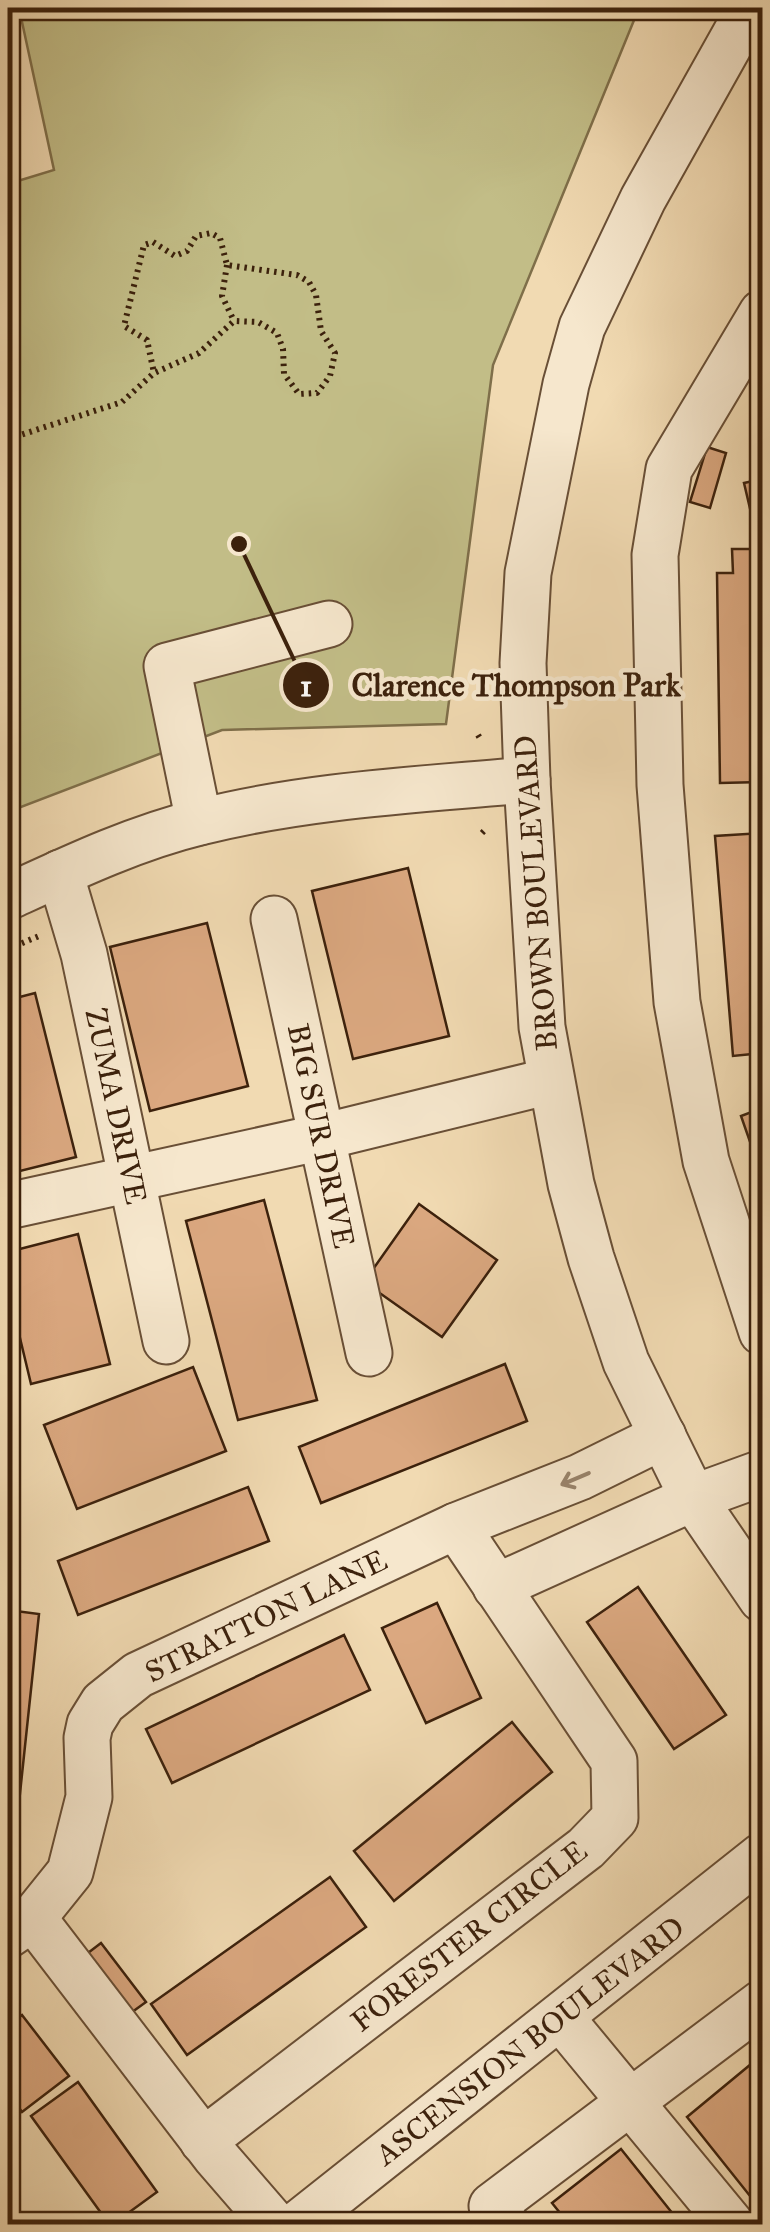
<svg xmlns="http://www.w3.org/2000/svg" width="770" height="2232" font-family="'IM FELL Great Primer',serif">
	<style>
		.green { fill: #c2bd87; stroke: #7f6f4a; stroke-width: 2.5 }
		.building { fill: #dba880; stroke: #3c210c; stroke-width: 2.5 }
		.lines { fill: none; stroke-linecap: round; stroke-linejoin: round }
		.minor-casing { stroke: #694f36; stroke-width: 49 }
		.path { stroke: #3c210c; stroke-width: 6; stroke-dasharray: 2.5 5; stroke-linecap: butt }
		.minor { stroke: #f6e7cd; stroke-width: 45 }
		.oneway { stroke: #99846c }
		.labels { text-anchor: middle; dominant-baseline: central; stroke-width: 9; stroke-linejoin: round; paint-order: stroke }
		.street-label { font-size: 30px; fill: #3c210c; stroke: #f6e7cd }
		.leader { fill: none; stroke: #3c210c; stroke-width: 4 }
		.callout-dot { fill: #3c210c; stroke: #f6e7cd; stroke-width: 4 }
		.mark-label { font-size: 30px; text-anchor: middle; font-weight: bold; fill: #fff }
		.callout-label { font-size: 32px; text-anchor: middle; font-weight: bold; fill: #3c210c; stroke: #f6e7cd; stroke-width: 9; stroke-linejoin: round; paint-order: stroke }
	</style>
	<rect width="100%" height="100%" fill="#f1dab2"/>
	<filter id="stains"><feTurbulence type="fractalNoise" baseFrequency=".002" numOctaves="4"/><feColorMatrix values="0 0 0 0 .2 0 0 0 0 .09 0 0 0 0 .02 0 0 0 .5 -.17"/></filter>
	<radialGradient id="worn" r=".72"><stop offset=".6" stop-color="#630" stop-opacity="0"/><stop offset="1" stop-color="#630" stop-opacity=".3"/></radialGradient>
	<path class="green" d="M19,8h620l-146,357 -47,359 -224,6 -214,82v-628l46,-14z"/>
	<g class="building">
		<path d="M707,447l19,6 -16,55 -20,-6z"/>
		<path d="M762,479v35l-10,3 -8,-34z"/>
		<path d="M732,549h30v233l-42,1 -3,-210h16z"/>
		<path d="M762,833v220l-29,3 -18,-220z"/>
		<path d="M408,868l41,168 -96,23 -41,-168z"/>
		<path d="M207,923l41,163 -98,25 -40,-164z"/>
		<path d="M35,993l41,164 -68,17v-174z"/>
		<path d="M762,1108v68l-21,-60z"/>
		<path d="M264,1200l53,200 -79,20 -52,-199z"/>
		<path d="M419,1204l78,56 -55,77 -78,-55z"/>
		<path d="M78,1234l32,130 -79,20 -23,-96v-36z"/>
		<path d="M505,1364l22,57 -206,82 -22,-56z"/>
		<path d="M193,1367l33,84 -149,58 -33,-84z"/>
		<path d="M248,1487l21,54 -191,74 -20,-54z"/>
		<path d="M638,1587l88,128 -52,34 -87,-127z"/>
		<path d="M437,1603l44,95 -55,25 -44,-95z"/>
		<path d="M8,1610l31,4 -25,236h-6z"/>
		<path d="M344,1635l26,55 -198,93 -26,-54z"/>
		<path d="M512,1722l40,50 -158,129 -40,-50z"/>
		<path d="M330,1877l36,50 -179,128 -36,-51z"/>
		<path d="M101,1943l45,59 -18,13 -44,-59z"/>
		<path d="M22,2015l47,61 -47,36 -14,-19v-67z"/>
		<path d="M762,2055v156l-75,-94z"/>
		<path d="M78,2082l79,110 -44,32h-4l-78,-108z"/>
		<path d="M621,2149l60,75h-112l-17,-21z"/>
	</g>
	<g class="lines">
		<g class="minor-casing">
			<g id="minor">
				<path d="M750,8l-107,191 -61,128 -16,57 -38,189 -5,90 4,117 15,247 29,157 20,74 35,104 67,136 69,101"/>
				<path d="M762,313l-93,156 -14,86 5,230 17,217 29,159 56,171"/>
				<path d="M199,822l-32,-156 162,-42"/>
				<path d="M60,873l24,81 82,387"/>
				<path d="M8,897c61,-28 126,-59 192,-75 107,-27 217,-32 327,-42"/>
				<path d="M274,919l95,434"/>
				<path d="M8,1206l314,-69 228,-56"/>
				<path d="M496,1587l197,-89 69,-25"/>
				<path d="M33,1918l183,239 58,67"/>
				<path d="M8,1935l25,-17 37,-46 19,-75 -2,-59 3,-14 13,-21 35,-28 318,-149 124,-49 83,-41"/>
				<path d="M560,2017l171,207"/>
				<path d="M203,2141l383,-293 29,-30 -1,-57 -158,-235"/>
				<path d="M298,2224l464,-368"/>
				<path d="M506,2224l-14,-18 270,-203"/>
			</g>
		</g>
		<g class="path">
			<path d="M227,265l-5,31 12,25"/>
			<path d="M8,439l114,-37 32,-29 45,-20 35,-32 24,1 19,11 6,16 1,25 15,20 18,-1 13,-17 5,-23 -14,-22 -5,-36 -7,-13 -12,-7 -70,-10 -7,-27 -9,-5 -15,3 -9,15 -12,5 -22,-14 -9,3 -20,81 23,14 7,33"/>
			<path d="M478,735l3,5"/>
			<path d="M482,833l3,-3"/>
			<path d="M8,949l31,-13"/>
		</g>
		<use href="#minor" class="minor"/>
	</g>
	<defs><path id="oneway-shaft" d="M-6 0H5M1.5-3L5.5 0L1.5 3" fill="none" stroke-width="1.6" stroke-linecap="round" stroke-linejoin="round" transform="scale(2.5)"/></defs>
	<use class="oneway" href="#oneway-shaft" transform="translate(575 1479) rotate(157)"/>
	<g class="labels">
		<g class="street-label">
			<text transform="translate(536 893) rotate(-94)">BROWN BOULEVARD</text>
			<text transform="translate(116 1106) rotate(78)">ZUMA DRIVE</text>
			<text transform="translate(321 1136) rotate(78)">BIG SUR DRIVE</text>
			<text transform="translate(266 1616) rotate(-26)">STRATTON LANE</text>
			<text transform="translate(469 1936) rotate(-38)">FORESTER CIRCLE</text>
			<text transform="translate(530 2041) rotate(-38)">ASCENSION BOULEVARD</text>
		</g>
	</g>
	<path class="leader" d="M239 544L306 685"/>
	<g class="callout-dot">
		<circle cx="239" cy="544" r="10"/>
		<circle cx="306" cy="685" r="25"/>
	</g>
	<g class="mark-label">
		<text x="306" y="696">1</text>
	</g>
	<g class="callout-label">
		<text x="516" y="696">Clarence Thompson Park</text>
	</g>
	<rect width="770" height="2232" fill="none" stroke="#f1dab2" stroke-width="40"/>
	<rect x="10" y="10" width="750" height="2212" fill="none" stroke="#3c210c" stroke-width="5"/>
	<rect x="20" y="20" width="730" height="2192" fill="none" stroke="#3c210c" stroke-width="2.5"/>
	<rect width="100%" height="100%" filter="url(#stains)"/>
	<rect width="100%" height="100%" fill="url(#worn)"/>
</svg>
